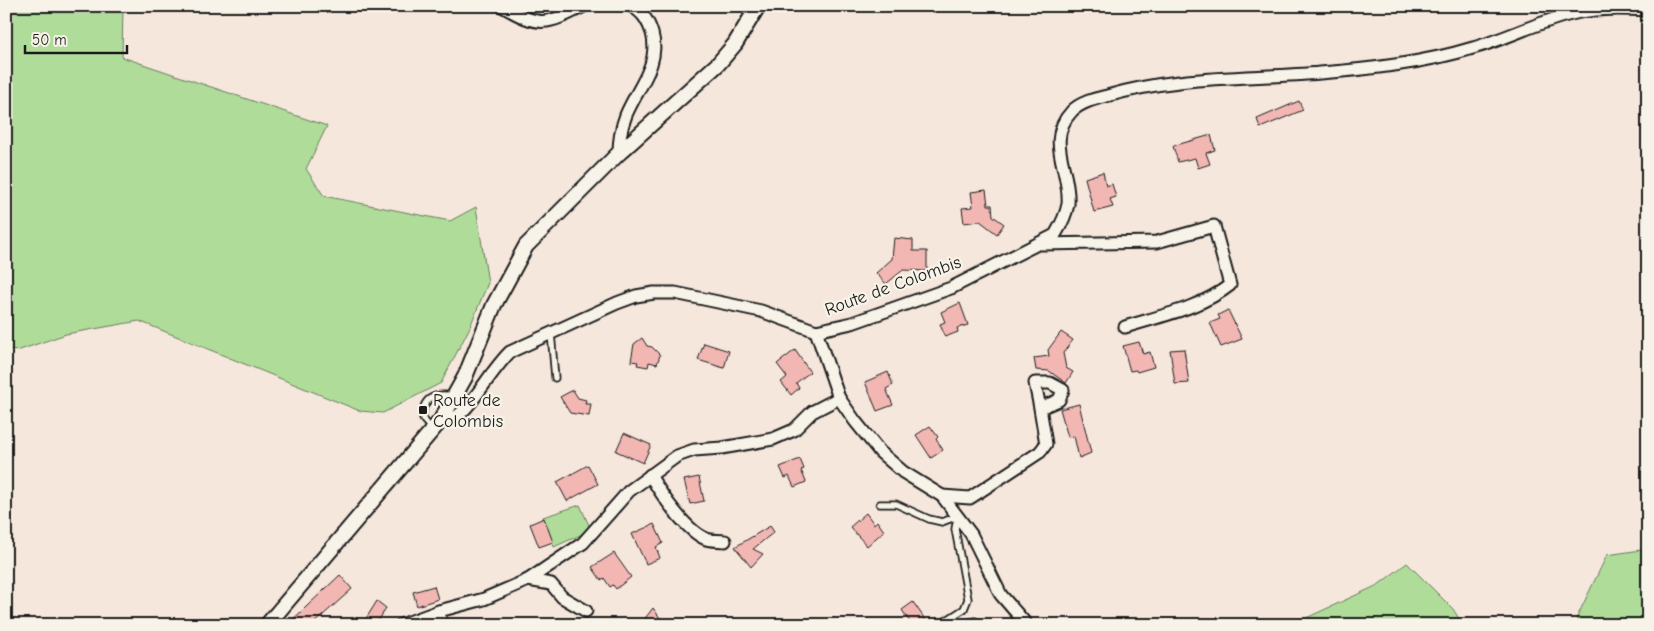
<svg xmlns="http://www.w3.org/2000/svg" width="1654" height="631" font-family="'Comic Neue',sans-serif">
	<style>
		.green { fill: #b0dc9a; stroke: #667c5b }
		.building { fill: #f3b7b3; stroke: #1c1c1c }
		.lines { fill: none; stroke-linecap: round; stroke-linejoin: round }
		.service-casing { stroke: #1c1c1c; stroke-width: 9 }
		.minor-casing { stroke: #1c1c1c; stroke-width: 15 }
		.tertiary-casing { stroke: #1c1c1c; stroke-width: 18 }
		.service { stroke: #f7f3e8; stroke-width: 5.5 }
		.minor { stroke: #f7f3e8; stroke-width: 11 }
		.tertiary { stroke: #f7f3e8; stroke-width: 14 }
		.poi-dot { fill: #1c1c1c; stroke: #f7f3e8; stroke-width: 2 }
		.labels { text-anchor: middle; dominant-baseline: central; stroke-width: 4.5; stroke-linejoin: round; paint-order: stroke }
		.street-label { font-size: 18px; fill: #1c1c1c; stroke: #f7f3e8 }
		.poi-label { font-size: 18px; fill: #1c1c1c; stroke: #f7f3e8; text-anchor: start }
	</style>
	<rect width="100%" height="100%" fill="#f6e7dd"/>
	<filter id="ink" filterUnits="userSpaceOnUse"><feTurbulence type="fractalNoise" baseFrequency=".02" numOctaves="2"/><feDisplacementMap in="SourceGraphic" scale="10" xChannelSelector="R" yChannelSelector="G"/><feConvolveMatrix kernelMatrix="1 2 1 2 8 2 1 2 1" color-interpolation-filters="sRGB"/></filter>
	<g filter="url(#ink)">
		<g class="green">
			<path d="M6,6h117l-1,51 205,69 -21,43 18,27 126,25 26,-14 12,76 -19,46 -28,54 -58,30 -23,-2 -221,-90 -73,13 -49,17 -11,-2z"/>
			<path d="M580,505l11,25 -37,17 -11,-30z"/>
			<path d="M1641,550l7,3v72h-57l-15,-6 31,-64z"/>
			<path d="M1407,563l46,46 10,16h-172l87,-40z"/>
		</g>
		<g class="building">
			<path d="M1299,101l4,9 -43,18 -3,-9z"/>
			<path d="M1211,135l4,15 -9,3 4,11 -12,4 -3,-10 -17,4 -5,-16z"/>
			<path d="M1103,172l3,14 6,-2 4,13 -6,2 3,8 -19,5 -9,-34z"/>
			<path d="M986,190l2,15h4l1,11 11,8 -7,10 -17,-13 -16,2 -2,-15 11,-1 -2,-15z"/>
			<path d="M894,238l19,2v11h14v20l-24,-1 -17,14 -10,-11 16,-14z"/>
			<path d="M960,303l8,22 -11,3 1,4 -13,5 -5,-13 5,-2 -4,-10z"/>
			<path d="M1228,310l14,29 -21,8 -11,-24 10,-4 -2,-4z"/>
			<path d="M1061,332l12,8 -10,13 3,15 7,4 -7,11 -17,-12 -13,-1 -2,-12 15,-2 -1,-6z"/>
			<path d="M642,338l5,8 5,1 8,8 -3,9 -8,-2 -1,5 -11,-2 1,-3 -7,-1 3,-17z"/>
			<path d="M1139,342l4,12 7,-2 4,15 -17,5 -1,-2 -6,1 -7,-25z"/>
			<path d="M704,343l25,8 -5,17 -26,-8z"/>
			<path d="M1184,349l5,34 -14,1 -5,-34z"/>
			<path d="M795,350l15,22 -14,11 3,5 -8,7 -10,-13 6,-5 -10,-13z"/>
			<path d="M888,372l5,13 -7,4 7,16 -16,6 -12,-29z"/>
			<path d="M573,390l5,8 8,2 -1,4h6l-2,12 -19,-3 -10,-16z"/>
			<path d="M1079,404l12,49 -12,5 -5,-22 -6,1 -8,-28z"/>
			<path d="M930,426l8,11 -2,2 7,11 -12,8 -15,-23z"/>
			<path d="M624,433l27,12 -8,18 -27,-12z"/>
			<path d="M800,459l4,10 -3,1 5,12 -12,5 -5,-11 -4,2 -5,-11z"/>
			<path d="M588,465l10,19 -31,17 -10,-19z"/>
			<path d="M699,477l5,24 -14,3 -6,-24z"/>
			<path d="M866,513l8,11 3,-3 7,10 -17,15 -17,-19z"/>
			<path d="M544,518l9,24 -14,5 -9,-23z"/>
			<path d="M654,524l9,19 -7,4 4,11 -14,6 -14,-30z"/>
			<path d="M770,526l4,6 -21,17 10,5 -12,13 -16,-20z"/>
			<path d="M614,553l17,24 -15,12 -3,-4 -3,2 -6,-9 -3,2 -9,-13z"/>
			<path d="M340,575l12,14 -40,36h-25z"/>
			<path d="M434,586l4,13 -21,7 -4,-14z"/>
			<path d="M377,601l9,7 -10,17h-14z"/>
			<path d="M913,602l16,23h-17l-10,-15z"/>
			<path d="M653,608l12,17h-25z"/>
		</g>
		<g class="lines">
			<g class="service-casing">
				<g id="service">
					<path d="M551,333l4,45"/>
					<path d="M433,431l-10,-12c-2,-20 11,-27 30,-23"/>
					<path d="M880,504h16l33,15 13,3 16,-6"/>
					<path d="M939,625l25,-16 4,-10 -13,-70 2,-11"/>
					<path d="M957,625l18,-4 8,4"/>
				</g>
			</g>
			<g class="minor-casing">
				<g id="minor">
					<path d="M502,6c38,22 44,19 82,0"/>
					<path d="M619,153c0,-14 2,-25 7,-38 11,-27 35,-51 26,-82 -4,-12 -9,-21 -21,-27"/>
					<path d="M1041,244l116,-2 57,-16 16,59c-29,23 -70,31 -105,42"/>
					<path d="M816,331l23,67 16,23 25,31 23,20 39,24 29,38 30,61 26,30"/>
					<path d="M441,420c6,1 10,0 15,-3 17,-12 36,-48 54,-65l107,-49 19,-7 18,-3h21l86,18 55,20 36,-8 99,-35 104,-53c6,-10 11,-19 13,-31 3,-34 -24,-63 4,-93 9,-9 23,-12 35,-15 71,-21 141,-17 213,-23 51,-4 104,-10 153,-25 36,-10 70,-29 107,-36 23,-4 45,-3 68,-2"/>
					<path d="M650,475c11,19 35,55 56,64 5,2 14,1 19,2"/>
					<path d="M942,496l28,2 70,-46 6,-8 -6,-36 19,-8 4,-10 -13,-7h-15l5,25"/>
					<path d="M528,580l23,4 11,13 24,14"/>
					<path d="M439,611l2,14"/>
					<path d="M401,625l38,-14 45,-12 44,-19 55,-37 46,-52 48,-35 17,-6 28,-2 51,-9 21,-9 18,-18 27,-14"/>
				</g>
			</g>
			<g class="tertiary-casing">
				<path id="tertiary" d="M267,625l174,-205 24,-43 29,-72 32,-59 93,-93 99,-89 17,-20 23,-38"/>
			</g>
			<use href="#service" class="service"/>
			<use href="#minor" class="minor"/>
			<use href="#tertiary" class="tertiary"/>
		</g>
	</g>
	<rect class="poi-dot" x="418" y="405" width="10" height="10" rx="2.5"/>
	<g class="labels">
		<g class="street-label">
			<text transform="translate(893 286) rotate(-20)">Route de Colombis</text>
		</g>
		<g class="poi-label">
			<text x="433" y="400">Route de<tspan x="433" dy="21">Colombis</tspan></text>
		</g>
	</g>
	<rect width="1654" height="631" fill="none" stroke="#f7f3e8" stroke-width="25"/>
	<rect x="12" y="12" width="1629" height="606" fill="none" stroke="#1c1c1c" stroke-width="2" filter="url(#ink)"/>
	<path d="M25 45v8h102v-8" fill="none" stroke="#1c1c1c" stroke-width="2.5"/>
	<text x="32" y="45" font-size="15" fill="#1c1c1c" stroke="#f7f3e8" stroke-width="4" paint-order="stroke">50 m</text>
</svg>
